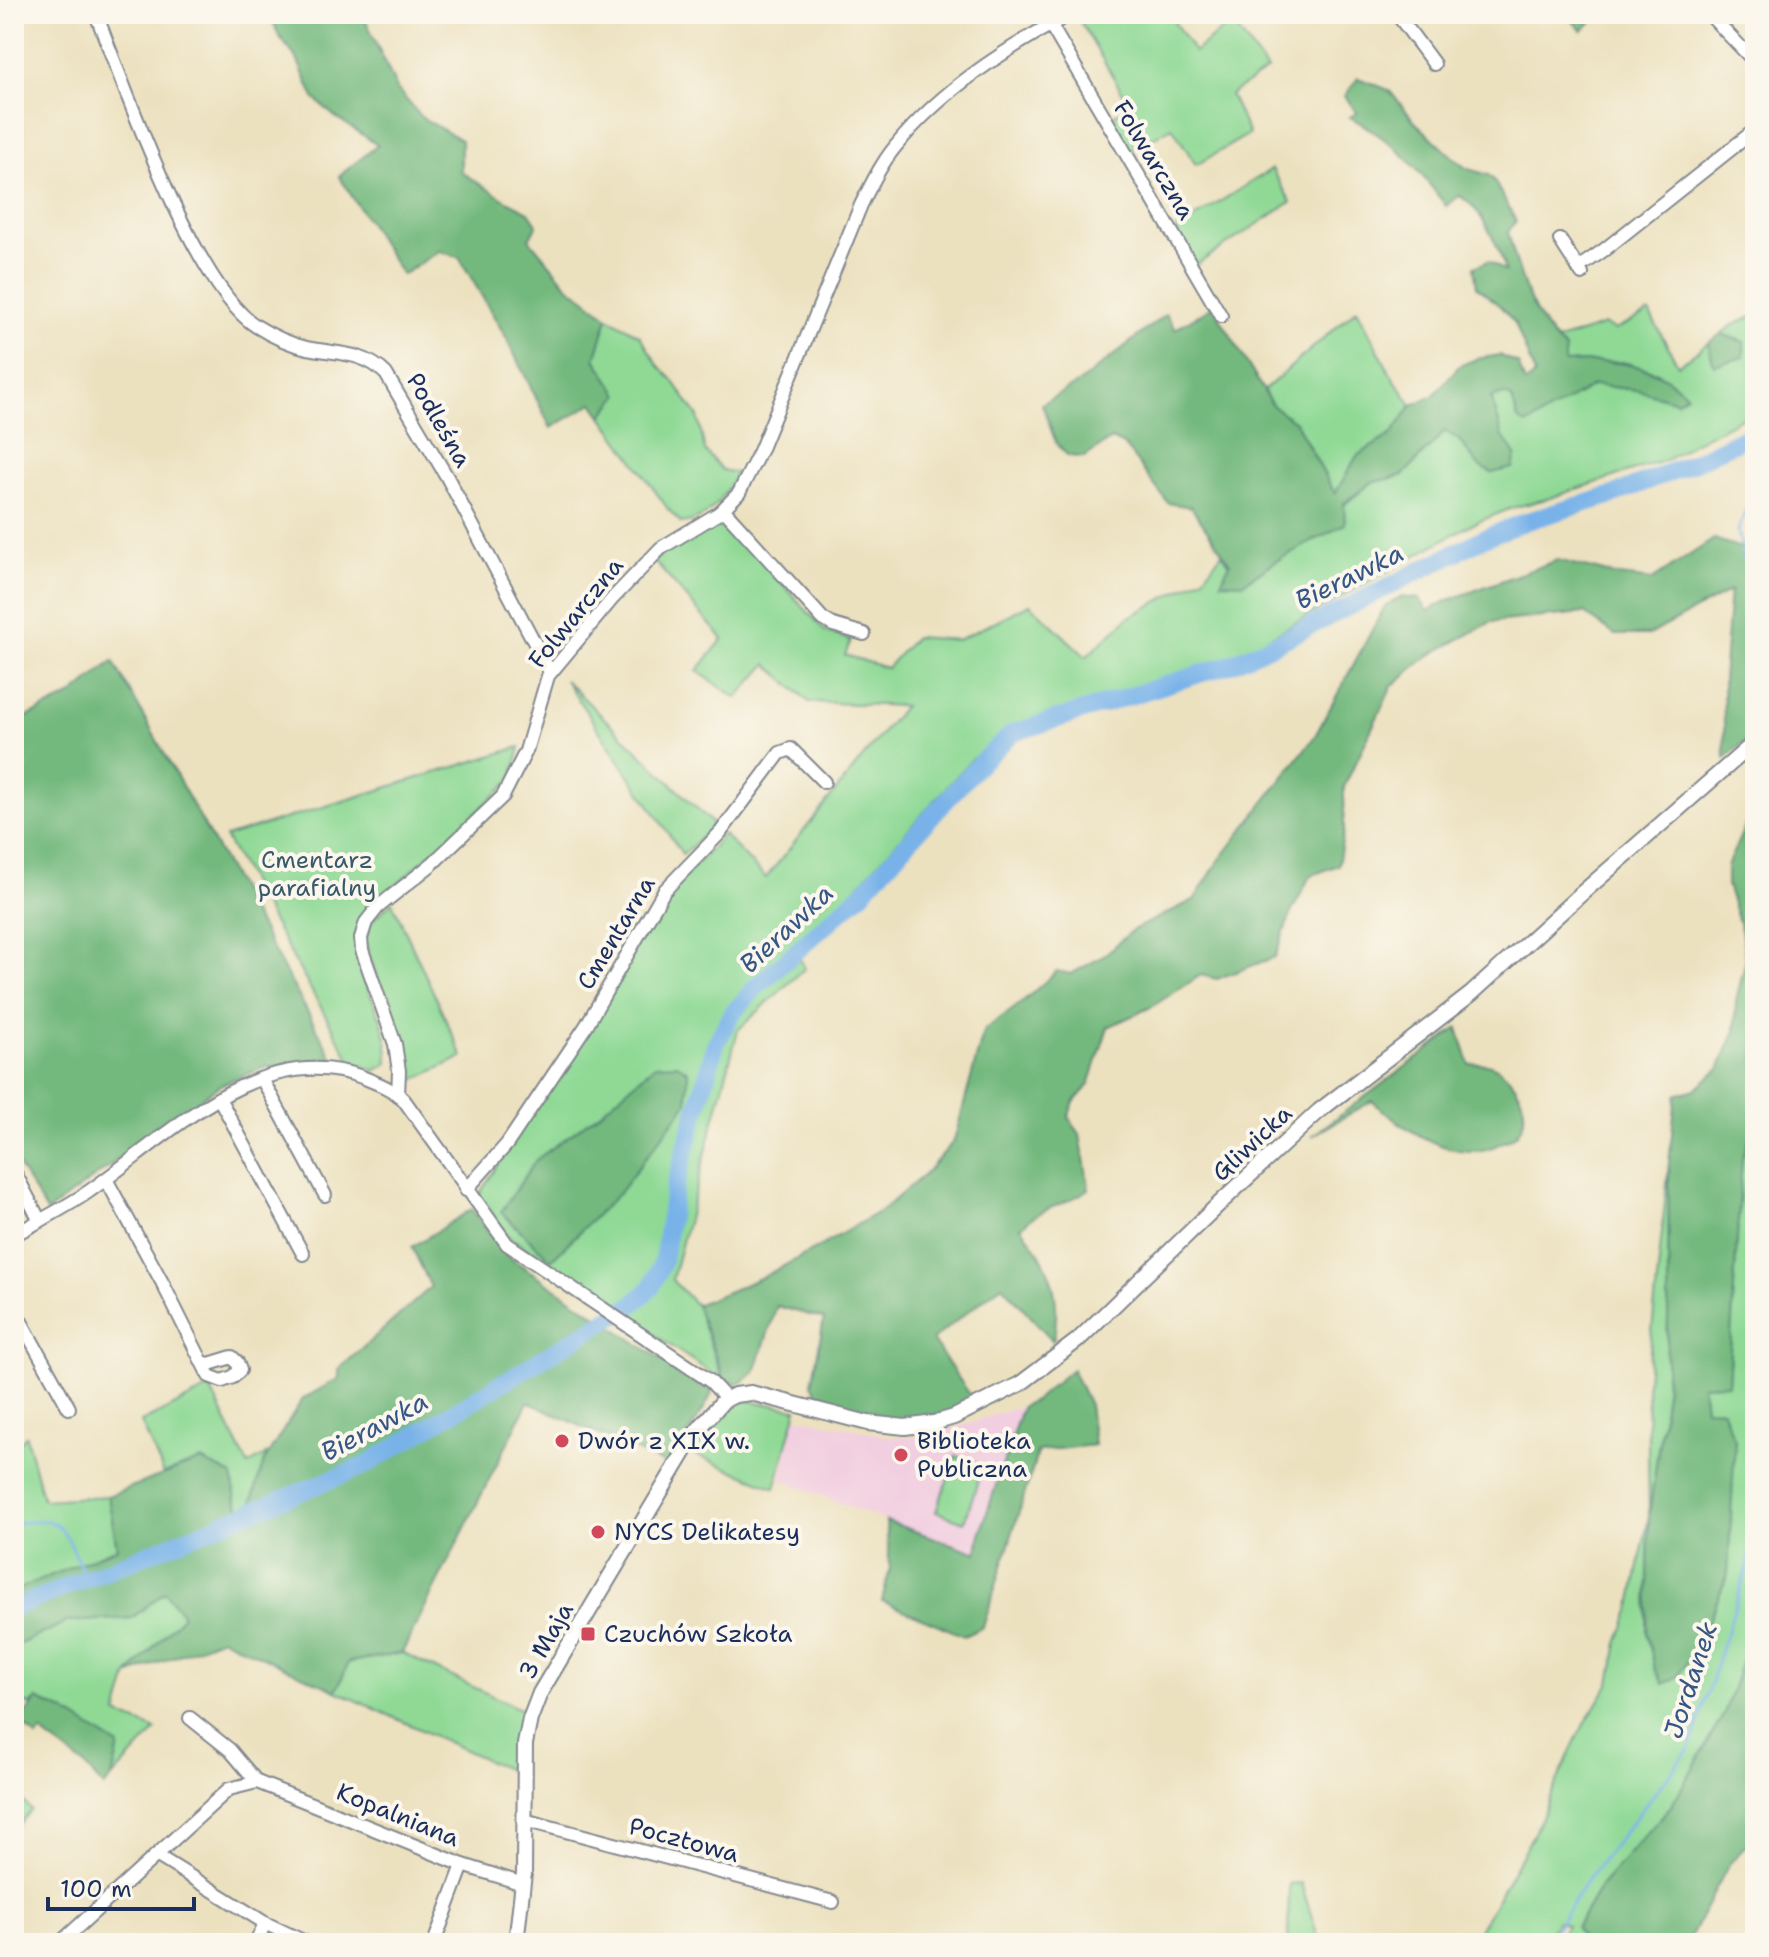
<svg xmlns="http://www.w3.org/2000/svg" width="1769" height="1957" font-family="'Shantell Sans',sans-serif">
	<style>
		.built { fill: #f2cfe0 }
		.green { fill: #8fd995; stroke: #55847a; stroke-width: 2 }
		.forest { fill: #73b97e; stroke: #47746e; stroke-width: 2 }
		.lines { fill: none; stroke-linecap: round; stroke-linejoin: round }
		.stream { stroke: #78b2e9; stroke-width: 3 }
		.river { stroke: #78b2e9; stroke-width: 18 }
		.minor-casing { stroke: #84888e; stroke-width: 16 }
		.major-casing { stroke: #84888e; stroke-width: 18 }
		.minor { stroke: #fff; stroke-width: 12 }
		.major { stroke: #fff; stroke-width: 14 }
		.poi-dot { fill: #d1495b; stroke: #fbf7ec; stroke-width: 3 }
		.labels { text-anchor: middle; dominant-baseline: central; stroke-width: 8; stroke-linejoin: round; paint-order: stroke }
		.street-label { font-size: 24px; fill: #1b2f5e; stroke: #fbf7ec }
		.park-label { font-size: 24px; fill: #385a6c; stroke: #fbf7ec }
		.poi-label { font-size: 24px; fill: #1b2f5e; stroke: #fbf7ec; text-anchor: start }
		.water-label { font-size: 26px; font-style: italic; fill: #375688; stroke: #fbf7ec }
	</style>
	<rect width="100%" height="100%" fill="#fbf7ec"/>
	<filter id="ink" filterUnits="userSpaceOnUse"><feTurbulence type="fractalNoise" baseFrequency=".0125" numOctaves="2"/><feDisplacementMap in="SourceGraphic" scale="16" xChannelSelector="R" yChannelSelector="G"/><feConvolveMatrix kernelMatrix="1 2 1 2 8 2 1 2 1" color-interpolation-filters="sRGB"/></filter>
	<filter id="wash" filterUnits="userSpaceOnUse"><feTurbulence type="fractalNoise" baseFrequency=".006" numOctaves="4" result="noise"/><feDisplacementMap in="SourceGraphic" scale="32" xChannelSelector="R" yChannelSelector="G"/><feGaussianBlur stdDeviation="1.8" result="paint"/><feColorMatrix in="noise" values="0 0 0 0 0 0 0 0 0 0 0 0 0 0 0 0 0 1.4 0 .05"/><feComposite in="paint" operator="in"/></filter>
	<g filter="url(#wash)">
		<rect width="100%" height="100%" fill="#ece1bf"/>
		<path class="built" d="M1022,1406l-41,128 -4,19 -91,-32 -106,-42 16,-62 96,20 36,-1z"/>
		<g class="green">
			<path d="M1084,14h85l25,38 38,-30 35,48 -37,25 19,39 -53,31 -24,-38 -43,25 -20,-33 21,-14 -52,-87z"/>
			<path d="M1272,169l19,33 -95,63 -21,-35z"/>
			<path d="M1357,309l33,64 22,32 -20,29 -35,22 -22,38 -39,-71 -24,-18 -9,-14z"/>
			<path d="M1649,312l29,53 30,-22 6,21 30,-22 -23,-8 12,-9 22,-9v95l-62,32 -25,16 -118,39 -38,10 -42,17 -232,130 -211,69 -55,35 -129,143 -51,43 13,23 -67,62 -66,250 24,25 27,76 -215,-145 -30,-40 191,-303c18,-21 38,-37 54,-59l43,44 138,-172 -95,-4 -42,-38 -30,34 -40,-27 26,-32 -69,-78c19,-18 40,-31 66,-37l18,10 88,98 25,8 -6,15 42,13 28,-31 43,3 72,-36 56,53 43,-40 75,-40 18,-24 21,30 33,-22 95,-78 32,-8 42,-44 14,9 20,26 37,-11 -13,-17 -12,-41 14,-3 7,4 6,21 27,-6 49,-28 44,5 39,11 -19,-29 -35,-10 -58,1v-14l-9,-8 48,-16 11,5z"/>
			<path d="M608,317l32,19 18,29 14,14 26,38 7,34 17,19 14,3c-11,23 -27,48 -55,50l-13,-14 -66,-93 17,-21 -24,-36z"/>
			<path d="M565,680l149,145 -31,30z"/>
			<path d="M520,747l-8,33 -148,134c-21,39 4,69 17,106 5,14 7,28 7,43l-13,8 -24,-10 -126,-224z"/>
			<path d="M392,902l71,155 -58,27 -3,-28 -37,-115 6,-20z"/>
			<path d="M1755,1126v497l-31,91 -52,91 -71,80 -25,42 8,16h-29l12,-18 -10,-4 -14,22h-71l61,-108 45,-100 32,-52 8,-40 12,-32 19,-95 -2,-136 22,-217 -1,154 -3,82 -16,117 -2,118 31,42 24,-39 26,-63 -27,-189 27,-2 14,-226z"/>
			<path d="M210,1388l38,77 22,-13 -6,9 -18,62 -10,-22 -4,-26 -31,-15 -37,14 -23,-52z"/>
			<path d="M744,1400l53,9 -22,79 -82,-34c10,-23 24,-48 51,-54z"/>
			<path d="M26,1436l17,64 65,-4 9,52 -103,43v-154l5,6z"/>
			<path d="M956,1456l27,10 -19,56 -28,-10z"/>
			<path d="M165,1591l18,24 -55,60 -11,39 39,16 -44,48 7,-32 -82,-47 -6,6 -17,-5v-53l52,-25 66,-4z"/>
			<path d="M402,1653l122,58 -7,26 -2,36 -179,-82 13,-29z"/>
			<path d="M14,1791l17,19 -17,20z"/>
			<path d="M1301,1883l19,60h-32l1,-59z"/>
		</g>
		<g class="forest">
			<path d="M270,14h93l34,75 24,28 40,23v32l46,29 22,11 8,12 -8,15 38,46 41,32 -13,42 24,36 -17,21 -9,-13 -42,25 -44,-89 -48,-82 -20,-6 -37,24 -63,-99 39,-31 -44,-29 -20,-18 -17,-39 -18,-23z"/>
			<path d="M1566,14h34l-18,17z"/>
			<path d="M1358,78l31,12 27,33 40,37 10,8 22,7 5,4 23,42 -8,11c11,42 23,88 57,117v14c46,-3 88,-3 122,32l-10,6 -39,-11 -44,-5 -68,40 -8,-6 -6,-21 -7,-3 -14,2 12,40 13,18 -3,13 -21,5 -6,-3 -7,-4 -20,-26 -14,-9 -42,44 -32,8 -27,20 1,21 -69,37 -33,22 -22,-1 9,-19 -39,-56 -23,-4 -44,-58 -13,-6 -26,18 -17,-1 -12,-13 -14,-39 38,-22 86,-68 9,15 38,-23 59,99 24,18 39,71 22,-38 35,-22 20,-29 21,-9 26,-30 17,-7 24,-4 18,9 7,19 10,-8 -20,-52 -15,-17 -23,-19 -3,-20 14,-6 17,10c-4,-21 -26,-67 -46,-75l-13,10c-31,-42 -50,-63 -96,-89l7,-4 -12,-17z"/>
			<path d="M1721,334l23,8v15l-30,8 -6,-22z"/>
			<path d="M1714,539l36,12 5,24v159l-30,24 -2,-78 7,-89 -81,44h-34l-31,-22 -93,9 -63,34 -36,30 -48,101v43l-6,35 -28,11 -19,37 -16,44 -58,22 -16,-4 -50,32 -43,20 -19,58 -15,17 -6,15 12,17 9,55c-22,16 -49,18 -68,38 28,35 42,68 32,114l-51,-56 -70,55 43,62c-57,24 -74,23 -133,8l-3,-10 -22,-7 -5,-9 12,-65 -47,-13 -22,66 -16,12 -14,-4 -29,-75 69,-29 56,-30 64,-38 42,-36 27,-31 30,-111 36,-26 37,-33 14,3 31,-17 31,-27 61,-30 24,-38 97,-126 69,-128 16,-11 20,2 8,12 21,-11 109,-40 61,16 33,4z"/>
			<path d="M113,661l220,397 -68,9 -45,18 -173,127 -33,-53v-114l5,-4 -5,-15v-303l57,-27z"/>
			<path d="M1755,821v305l-13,32 -14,226 -26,1 3,23 17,1 13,31 -7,134 -26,63 -24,39 -15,8 -8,-15 -8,-35 2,-118 16,-117 3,-82 1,-154 7,-68 19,-6 24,-20 16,-38 1,-29 10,-43 -5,-30 -14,-44v-19l19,-42z"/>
			<path d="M1458,1028l11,36c5,0 13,-1 18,0 25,6 49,46 31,68 -3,5 -10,8 -15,10 -44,27 -98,-12 -131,-41l-60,35z"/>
			<path d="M677,1064l11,7 -1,32 -68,90 -68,67 -50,-48 35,-52 65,-48 54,-47z"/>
			<path d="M472,1209l34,46 183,123 23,13c0,10 -36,60 -45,74l-139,-63 -126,251 -53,9 -13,29 -114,-53 -94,37 55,-60 -18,-23 -33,26 -66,4 -52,25v-56l103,-43 -9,-52 93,-36 31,15 4,26 10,21 18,-61 39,-62 36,-21v-9l92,-82 -19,-40z"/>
			<path d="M1072,1369l17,36 5,40 -56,6 -55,176 -19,9 -82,-35 8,-32 -4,-48 91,32 3,-19 42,-128 12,-5z"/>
			<path d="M1755,1623v213l-26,28 -42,79h-103l-8,-15 25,-43 71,-80 52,-91z"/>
			<path d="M37,1699l27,12 55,35 -7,32 -8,9 -19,-21 -44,-34 -4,6 -17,-16z"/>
		</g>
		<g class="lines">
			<g class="stream">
				<path d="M1755,487l-17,44 17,74"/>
				<path d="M14,1522c11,2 22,-2 33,-1 22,4 29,40 39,58"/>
				<path d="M1547,1943l40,-63 103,-132 56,-177 9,-42"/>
			</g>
			<path class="river" d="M14,1608l350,-142 269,-162 18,-16 12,-27 11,-71 42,-147 16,-29 25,-28 105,-93 117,-129 34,-31 218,-69 54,-25 199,-101 43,-17 86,-26 80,-32 62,-31"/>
		</g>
	</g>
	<g filter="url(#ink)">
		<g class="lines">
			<g class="minor-casing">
				<g id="minor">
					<path d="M96,14c29,74 98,272 160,312 16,10 33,18 51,22 29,6 57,3 79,26l61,103 103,195"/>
					<path d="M1397,14l37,50"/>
					<path d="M1709,14l46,48"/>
					<path d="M1050,24l171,292"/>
					<path d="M1560,240l22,34"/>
					<path d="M1578,268l26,-18 151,-120"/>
					<path d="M724,510l99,109 10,6 31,9"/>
					<path d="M262,1079l63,116"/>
					<path d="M398,1095l1,-24 -4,-27 -33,-94 -1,-12 5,-16 12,-15 54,-43 71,-68 23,-45 22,-75 65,-78 48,-50 58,-35 20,-20 21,-42 101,-246c10,-20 20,-41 34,-58 46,-57 112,-99 175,-133"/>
					<path d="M219,1098l84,156"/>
					<path d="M14,1171l26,50"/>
					<path d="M106,1179l57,105 46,92 13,5 11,-4 7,-7 -3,-8 -5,-5 -23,7 -7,-2"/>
					<path d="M466,1190l41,-46 79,-118 78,-135 56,-58 60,-80 11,-4 33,33"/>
					<path d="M14,1235c25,-14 51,-27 74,-43 77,-53 170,-153 274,-115 15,6 31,12 42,23l103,144 203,137 17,18"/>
					<path d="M14,1309l55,99"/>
					<path d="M190,1718l40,32 27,32"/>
					<path d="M524,1820l309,82"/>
					<path d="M156,1855l109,68 42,20"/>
					<path d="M60,1943l169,-154 28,-7 206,83 60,19"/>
					<path d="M256,1943l9,-20"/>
					<path d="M434,1943l29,-78"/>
				</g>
			</g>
			<g class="major-casing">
				<path id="major" d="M516,1943l8,-70 1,-129 5,-25 10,-26 157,-262 26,-30 12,-6 16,-2 117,30 37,4 29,-4 20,-6 66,-33 58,-44 141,-136 100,-93 152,-117 110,-100 174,-152"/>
			</g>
			<use href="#minor" class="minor"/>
			<use href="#major" class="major"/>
		</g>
	</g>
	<g class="poi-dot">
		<circle cx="562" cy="1441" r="8"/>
		<circle cx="901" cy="1455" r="8"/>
		<circle cx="598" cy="1532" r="8"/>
		<rect x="580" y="1626" width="16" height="16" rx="4"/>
	</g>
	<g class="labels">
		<g class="street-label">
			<text transform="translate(1154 160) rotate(59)">Folwarczna</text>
			<text transform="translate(439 420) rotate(60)">Podleśna</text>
			<text transform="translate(576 613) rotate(-51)">Folwarczna</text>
			<text transform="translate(616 933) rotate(-59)">Cmentarna</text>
			<text transform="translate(1252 1143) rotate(-43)">Gliwicka</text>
			<text transform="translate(546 1641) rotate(-60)">3 Maja</text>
			<text transform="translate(398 1815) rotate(22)">Kopalniana</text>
			<text transform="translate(684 1840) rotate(15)">Pocztowa</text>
		</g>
		<g class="park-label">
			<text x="317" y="860">Cmentarz<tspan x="317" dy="28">parafialny</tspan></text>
		</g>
		<g class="poi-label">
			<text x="578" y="1441">Dwór z XIX w.</text>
			<text x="917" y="1441">Biblioteka<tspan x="917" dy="28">Publiczna</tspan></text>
			<text x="614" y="1532">NYCS Delikatesy</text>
			<text x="604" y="1634">Czuchów Szkoła</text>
		</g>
		<g class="water-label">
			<text transform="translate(1349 576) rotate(-26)">Bierawka</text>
			<text transform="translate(786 928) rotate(-43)">Bierawka</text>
			<text transform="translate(374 1426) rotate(-28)">Bierawka</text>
			<text transform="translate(1690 1680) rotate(-72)">Jordanek</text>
		</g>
	</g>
	<rect width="1769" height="1957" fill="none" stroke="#fbf7ec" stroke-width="48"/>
	<path d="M48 1897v12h146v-12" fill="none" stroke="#1b2f5e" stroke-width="4"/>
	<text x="60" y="1897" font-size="24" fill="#1b2f5e" stroke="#fbf7ec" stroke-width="6" paint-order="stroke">100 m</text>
</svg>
